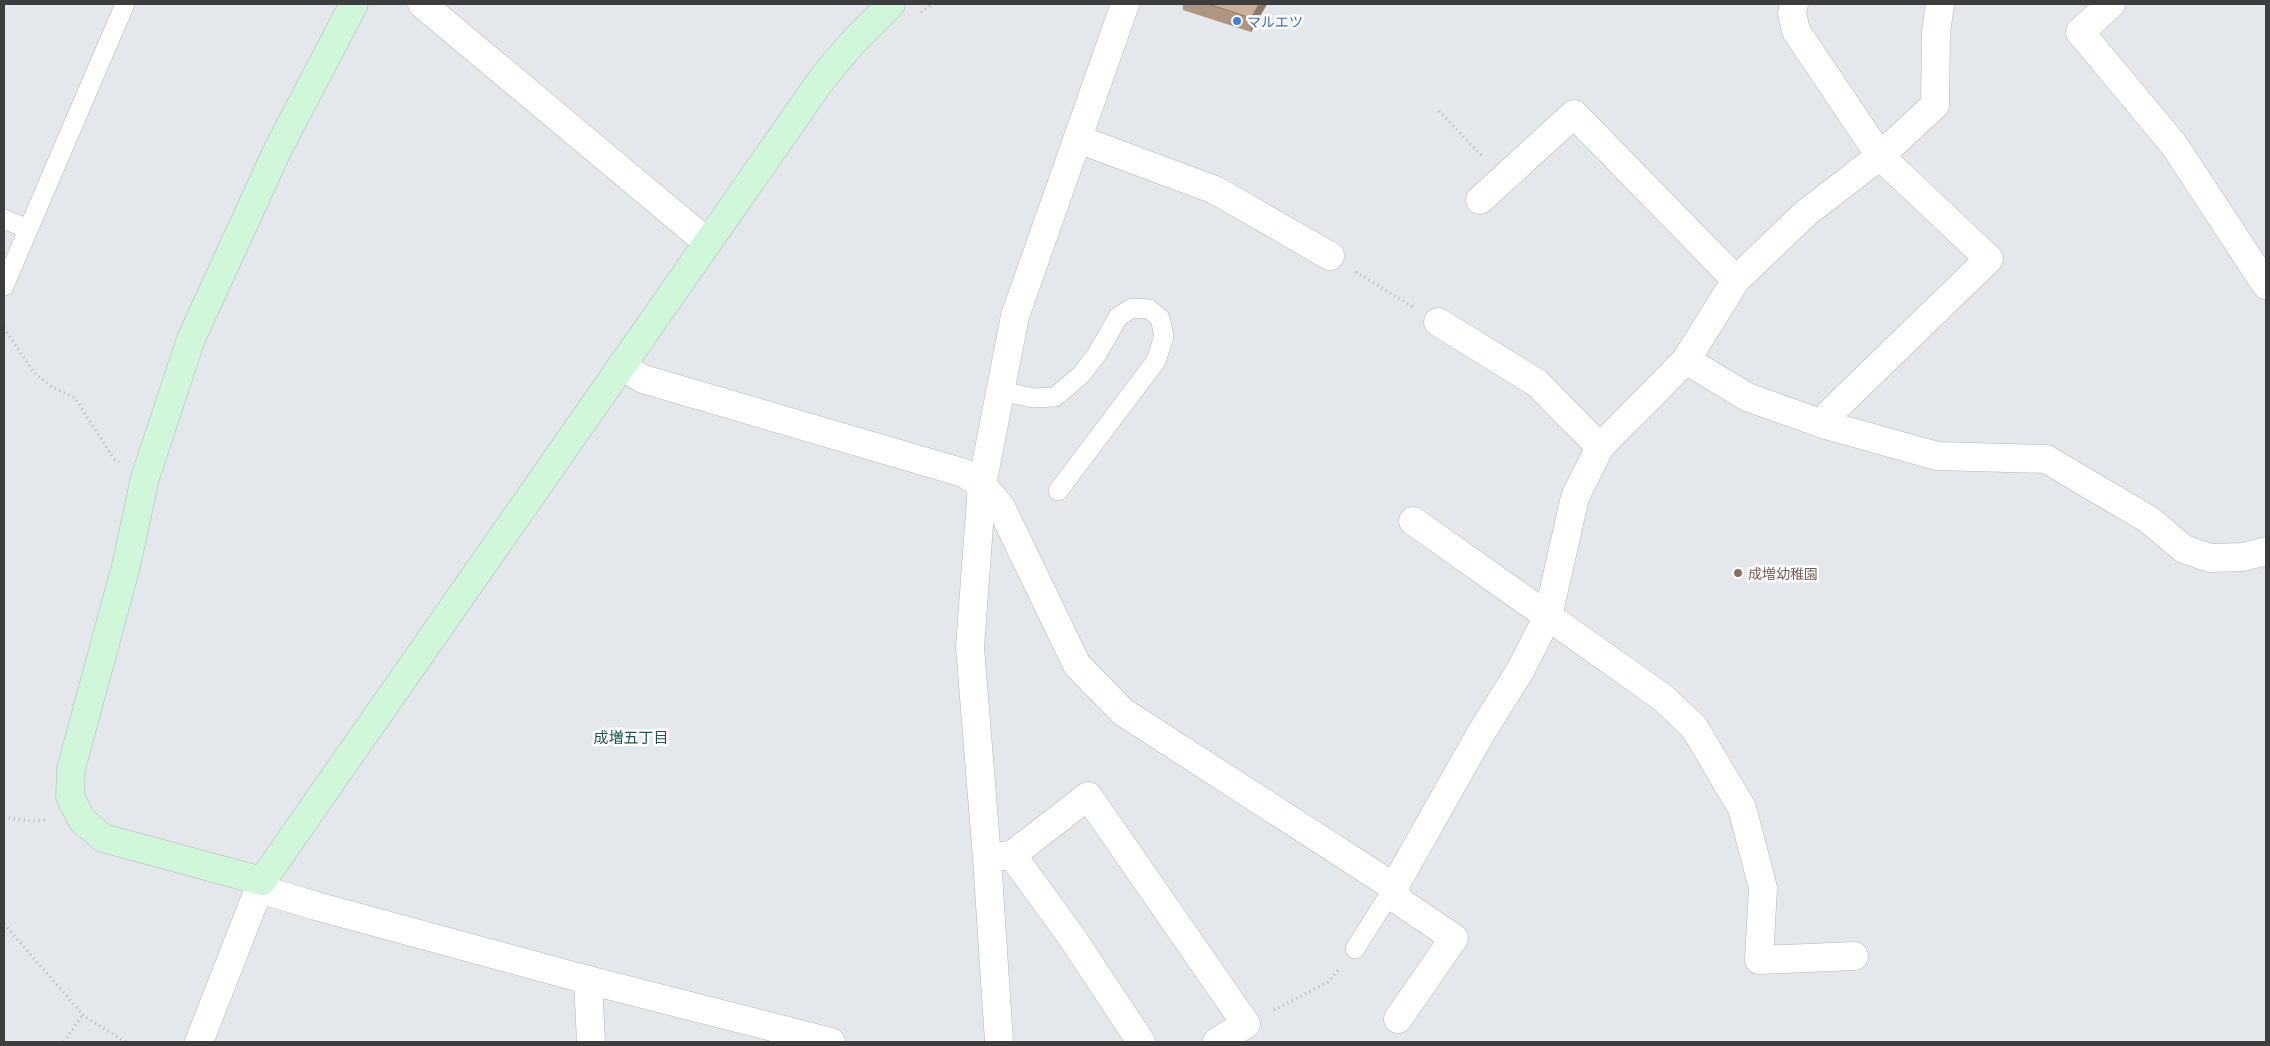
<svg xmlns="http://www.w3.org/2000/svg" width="2270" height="1046" font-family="Commissioner,'Noto Sans JP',sans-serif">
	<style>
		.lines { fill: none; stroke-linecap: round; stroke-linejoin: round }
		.lane-casing { stroke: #b2b6ba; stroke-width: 20 }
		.street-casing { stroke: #b2b6ba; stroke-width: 29 }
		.secondary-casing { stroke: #b2b6ba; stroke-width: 29 }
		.path { stroke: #b1b5b8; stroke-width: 3; stroke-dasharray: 1 4; stroke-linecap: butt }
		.lane { stroke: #fff; stroke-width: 19 }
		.street { stroke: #fff; stroke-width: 28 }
		.secondary { stroke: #d0f7d9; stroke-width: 28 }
		.wall { fill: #af9683 }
		.shaded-wall { fill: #8f7a6a }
		.building { fill: #ccaf98; stroke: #8f7a6a }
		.shop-dot { fill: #3f7fe0; stroke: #fff; stroke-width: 2 }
		.education-dot { fill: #8d6e63; stroke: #fff; stroke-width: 2 }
		.labels { text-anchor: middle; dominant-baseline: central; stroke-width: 5; stroke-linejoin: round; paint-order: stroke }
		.shop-label { font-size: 14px; fill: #366cbe; stroke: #fff; text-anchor: start }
		.education-label { font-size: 14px; fill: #785e54; stroke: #fff; text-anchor: start }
		.neighbourhood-label { font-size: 15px; fill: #1b554e; stroke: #fff }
	</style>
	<rect width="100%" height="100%" fill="#e4e8ec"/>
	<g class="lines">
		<g class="lane-casing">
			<g id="lane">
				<path d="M4,219l24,10"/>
				<path d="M4,286l121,-282"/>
				<path d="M1001,391l32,7 22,-1 26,-22 16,-21 21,-37 14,-9 17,1 11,9 4,18 -8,25 -98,130"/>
				<path d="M1355,949l39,-62"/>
			</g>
		</g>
		<g class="street-casing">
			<g id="street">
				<path d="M422,4l285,238"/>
				<path d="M1794,4l-2,9 4,18 84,125 109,103 -159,154 -4,12"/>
				<path d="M2111,4l-31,28 94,113 92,140"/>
				<path d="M1078,139l137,51 115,66"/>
				<path d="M1480,200l94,-86 162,166"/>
				<path d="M1438,322l99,61 63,64"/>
				<path d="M1686,360l61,37 79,28 111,31 109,3 102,60 36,30 26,9 33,-1 23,-6"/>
				<path d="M621,366l22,13 321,94 18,12 19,22 76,158 46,47 271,175 5,14 55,37 -56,81"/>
				<path d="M1413,521l249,176 32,30 48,81 21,80 -4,72 95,-4"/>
				<path d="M1012,855l76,-59 158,228 -29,18"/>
				<path d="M994,857l18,-2 59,81 70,106"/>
				<path d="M1394,887l86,-152 41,-66 27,-53 27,-119 25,-50 86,-87 50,-80 70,-67 74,-57 55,-51 1,-73 4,-28"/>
				<path d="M260,889l56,17 272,74 243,62"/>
				<path d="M588,980l3,62"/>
				<path d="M199,1042l63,-161"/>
				<path d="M999,1042l-12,-184 -17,-211 12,-162 33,-169 110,-312"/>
			</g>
		</g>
		<g class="secondary-casing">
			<path id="secondary" d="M354,4l-76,145 -87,190 -46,139 -19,88 -55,203 -1,28 12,23 21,18 159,43 560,-802 31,-37 38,-38"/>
		</g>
		<g class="path">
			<path d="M921,12l12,-8"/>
			<path d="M1439,111l43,45"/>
			<path d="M1356,272l57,35"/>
			<path d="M4,328l30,45 18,14 23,11 39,61 5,3"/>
			<path d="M4,817l26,4 16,-1"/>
			<path d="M4,924l81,93 41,25"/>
			<path d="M1274,1010l54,-28 11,-13"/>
			<path d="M64,1042l19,-28"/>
		</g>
		<use href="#lane" class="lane"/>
		<use href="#street" class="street"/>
		<use href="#secondary" class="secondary"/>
	</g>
	<path class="wall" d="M1183,4h84l-16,28 -68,-22z"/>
	<path class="shaded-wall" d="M1259,4h8l-16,28v-14z"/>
	<path class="building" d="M1208,4h51l-8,14z"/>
	<circle class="shop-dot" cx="1237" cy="21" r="5"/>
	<circle class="education-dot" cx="1738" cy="573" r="5"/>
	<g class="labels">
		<g class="shop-label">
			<text x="1247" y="21">マルエツ</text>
		</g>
		<g class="education-label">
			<text x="1748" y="573">成増幼稚園</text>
		</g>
		<g class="neighbourhood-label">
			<text x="631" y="737">成増五丁目</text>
		</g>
	</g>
	<rect width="2270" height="1046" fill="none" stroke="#3b3d3e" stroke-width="10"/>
</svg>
